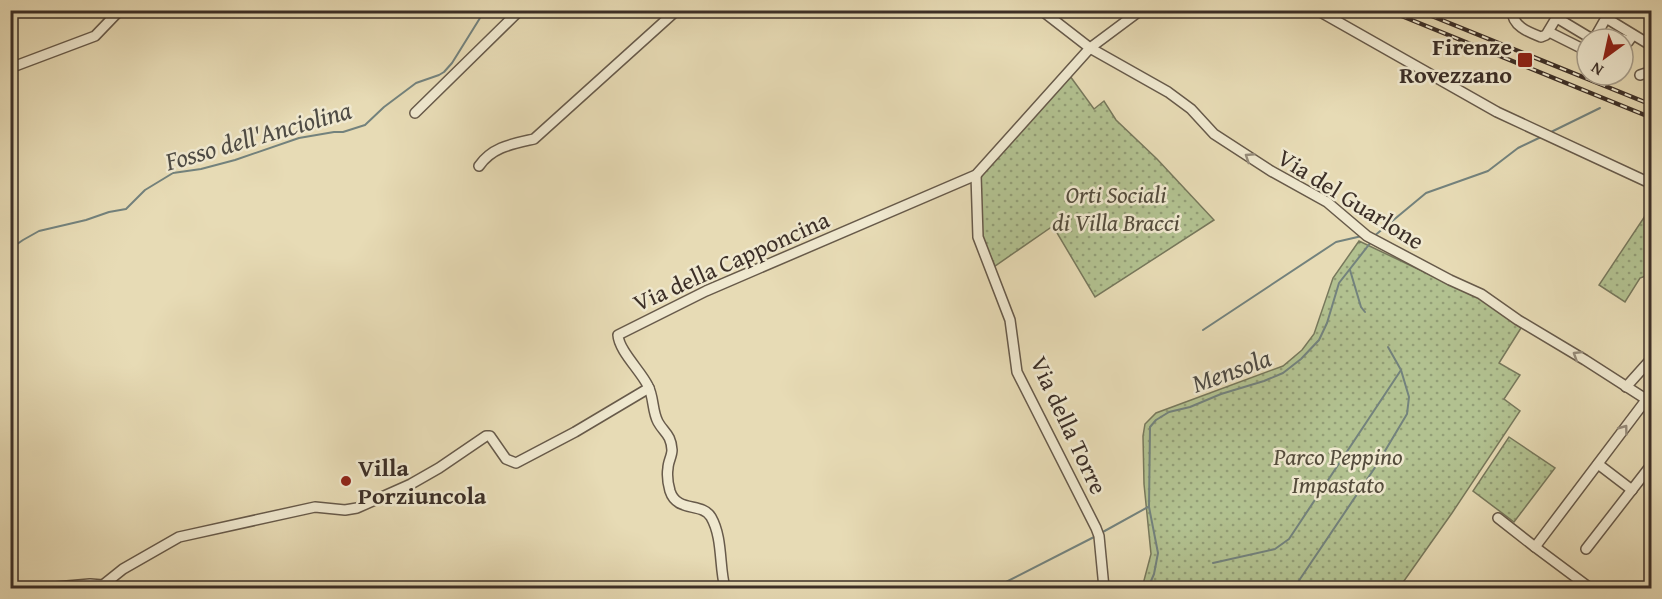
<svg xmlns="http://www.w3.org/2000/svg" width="1662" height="599" font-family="'Gentium Book Plus',serif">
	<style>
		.green { fill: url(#green-dots); stroke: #77785c; stroke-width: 1.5 }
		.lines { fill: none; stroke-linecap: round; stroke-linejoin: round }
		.stream { stroke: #73827d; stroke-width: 2 }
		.minor-casing { stroke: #675a4a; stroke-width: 12 }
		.minor { stroke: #efe8cf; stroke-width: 9 }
		.rail-casing { stroke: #3c2f27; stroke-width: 4.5 }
		.rail { stroke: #efe8cf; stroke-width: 2; stroke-dasharray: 7; stroke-linecap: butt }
		.oneway { stroke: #968c7b }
		.poi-dot { fill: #8f2418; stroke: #efe8cf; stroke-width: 2 }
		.labels { text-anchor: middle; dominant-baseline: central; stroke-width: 5; stroke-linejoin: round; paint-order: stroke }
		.poi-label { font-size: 24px; font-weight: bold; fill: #3c2f27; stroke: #efe8cf; text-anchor: end }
		.park-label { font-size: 24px; font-style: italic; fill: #544c3c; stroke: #efe8cf }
		.street-label { font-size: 24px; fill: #3c2f27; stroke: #efe8cf }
		.water-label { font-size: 26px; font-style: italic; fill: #4e4b44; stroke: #efe8cf }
	</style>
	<defs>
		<pattern id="green-dots" width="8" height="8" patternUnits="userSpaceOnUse" patternTransform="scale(1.5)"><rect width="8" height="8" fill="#b2c190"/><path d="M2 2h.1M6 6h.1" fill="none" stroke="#929d76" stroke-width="1.8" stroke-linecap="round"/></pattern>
	</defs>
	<rect width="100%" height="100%" fill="#e7dbb5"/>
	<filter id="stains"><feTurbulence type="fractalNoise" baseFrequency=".00333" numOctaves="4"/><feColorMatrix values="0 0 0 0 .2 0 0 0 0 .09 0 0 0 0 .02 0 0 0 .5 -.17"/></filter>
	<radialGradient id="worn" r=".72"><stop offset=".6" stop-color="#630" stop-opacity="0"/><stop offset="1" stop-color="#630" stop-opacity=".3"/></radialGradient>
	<g class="green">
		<path d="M1070,76l24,33 10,-8 12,19 41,39 57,61 -119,77 -42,-71 -58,40 -15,-33 -1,-57z"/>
		<path d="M1651,207v70l-3,-2 -8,3 -15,24 -26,-17z"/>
		<path d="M1359,241l147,70 15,17 -22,35 21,12 -16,24 16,12 -68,102 -53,75h-257l9,-34 -7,-70 -1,-48 2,-12 11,-11 127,-47 19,-16 12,-16 19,-56z"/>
		<path d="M1509,437l46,31 -41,54 -41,-31z"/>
	</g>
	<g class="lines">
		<g class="stream">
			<path d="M1549,133l51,-25"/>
			<path d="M1373,237l53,-44 62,-22 30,-23 23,-11"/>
			<path d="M10,249l13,-9 16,-9 47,-11 23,-8 17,-3 19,-19 28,-17 28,-4 34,-9 64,-22 35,-6h9l22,-7 19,-18 32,-24 23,-8 5,-3 8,-9 33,-53"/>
			<path d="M1350,270l11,37 4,5"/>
			<path d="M1203,330l133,-88 26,-6"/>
			<path d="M1101,533l47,-26"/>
			<path d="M1213,563l62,-14 14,-10 112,-169"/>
			<path d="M994,588l102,-52"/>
			<path d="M1148,588l6,-14 4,-21 -9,-46 1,-80 6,-7 13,-8 21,-5 31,-13 43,-13 19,-8 18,-14 18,-19 8,-17 12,-40 32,-41"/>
			<path d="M1294,588l82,-122 31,-52 2,-17 -8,-27 -13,-23"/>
		</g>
		<g class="minor-casing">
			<g id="minor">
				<path d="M1041,10l49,38 78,44 23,17 23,25 57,37 56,31 40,34 83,44 31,14 37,26 67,40 67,43"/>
				<path d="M1317,10l180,102 155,72"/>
				<path d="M1512,10c0,16 16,22 29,27l5,-2 15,-25"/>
				<path d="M1611,10l-5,8 46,28"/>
				<path d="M1557,18l35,21"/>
				<path d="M1549,32l32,16h6"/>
				<path d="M1594,39l12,-21"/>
				<path d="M1623,39l5,3 5,-7"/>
				<path d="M10,68l85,-32 25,-26"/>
				<path d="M1640,75l12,-4"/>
				<path d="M415,113l105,-103"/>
				<path d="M479,166c13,-19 33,-22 55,-27l143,-129"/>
				<path d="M976,175l2,62 32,83 7,52 79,156 3,8 5,52"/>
				<path d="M1626,387l26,-29"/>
				<path d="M1598,464l34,26"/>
				<path d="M1498,518l37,29 111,-147"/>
				<path d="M1535,547l55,41"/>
				<path d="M1586,549l66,-85"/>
				<path d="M103,585l20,-16 56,-32 136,-30 30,3 12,-2 54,-24 28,-16 47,-32h4l16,23 10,4 59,-31 74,-44"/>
				<path d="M44,588l46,-4 13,1"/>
				<path d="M725,588c-6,-22 -2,-50 -14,-71 -9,-15 -34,-4 -41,-26 -2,-7 -3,-17 -2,-23 0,-6 4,-12 4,-18 -1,-16 -8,-17 -14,-28 -6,-11 -4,-25 -10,-36 -7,-15 -29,-35 -30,-51l88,-44 270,-116 114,-127 51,-38"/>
			</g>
		</g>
		<use href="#minor" class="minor"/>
		<g class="rail-casing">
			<g id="rail">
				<path d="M1387,10l265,108"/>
				<path d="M1417,10l235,95"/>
			</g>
		</g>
		<use href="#rail" class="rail"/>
	</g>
	<defs><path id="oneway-chevron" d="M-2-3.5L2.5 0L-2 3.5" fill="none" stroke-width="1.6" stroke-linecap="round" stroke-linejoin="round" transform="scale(1.5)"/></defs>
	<g class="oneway">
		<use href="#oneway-chevron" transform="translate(1249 157) rotate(-147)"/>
		<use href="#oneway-chevron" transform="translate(1577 355) rotate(-148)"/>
		<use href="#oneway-chevron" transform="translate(1624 429) rotate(-53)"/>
	</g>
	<g class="poi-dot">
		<rect x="1517" y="52" width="16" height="16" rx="3"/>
		<circle cx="346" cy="481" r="6"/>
	</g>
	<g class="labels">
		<g class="poi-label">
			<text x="1512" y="46">Firenze<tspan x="1512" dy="28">Rovezzano</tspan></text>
			<text x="358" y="467" text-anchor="start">Villa<tspan x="358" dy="28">Porziuncola</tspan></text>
		</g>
		<g class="park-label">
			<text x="1116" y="194">Orti Sociali<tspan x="1116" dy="28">di Villa Bracci</tspan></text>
			<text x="1338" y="456">Parco Peppino<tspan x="1338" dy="28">Impastato</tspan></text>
		</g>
		<g class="street-label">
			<text transform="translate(1351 199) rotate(32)">Via del Guarlone</text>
			<text transform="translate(731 261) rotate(-24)">Via della Capponcina</text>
			<text transform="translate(1069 425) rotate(65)">Via della Torre</text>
		</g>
		<g class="water-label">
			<text transform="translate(258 135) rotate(-16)">Fosso dell'Anciolina</text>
			<text transform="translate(1231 370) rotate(-20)">Mensola</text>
		</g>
	</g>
	<rect width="1662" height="599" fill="none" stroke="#e7dbb5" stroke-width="36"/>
	<rect x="12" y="12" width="1638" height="575" fill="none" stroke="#3c2f27" stroke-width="3"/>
	<rect x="18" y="18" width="1626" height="563" fill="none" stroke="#3c2f27" stroke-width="1.5"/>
	<g transform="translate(1605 57) rotate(213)"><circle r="28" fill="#efe8cf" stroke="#a79e8c" stroke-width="1.5"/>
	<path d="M0-4.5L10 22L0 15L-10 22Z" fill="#8f2418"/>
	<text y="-9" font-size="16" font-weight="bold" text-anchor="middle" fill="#3c2f27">N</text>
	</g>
	<rect width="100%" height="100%" filter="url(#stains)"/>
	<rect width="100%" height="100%" fill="url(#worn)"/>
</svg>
